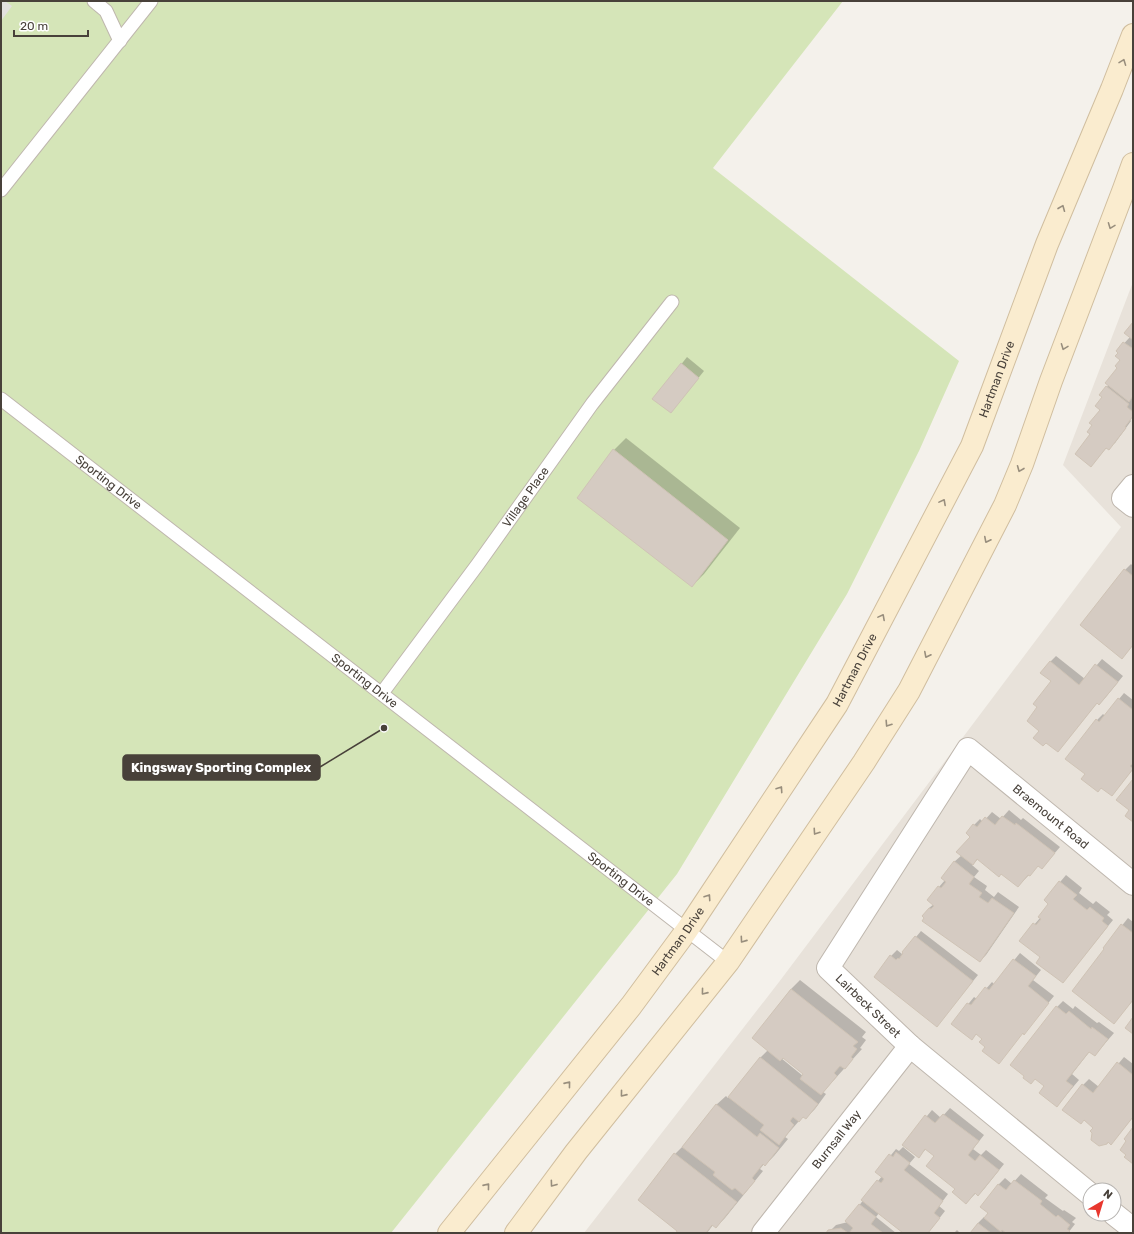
<svg xmlns="http://www.w3.org/2000/svg" width="1134" height="1234" font-family="Rubik,sans-serif">
	<style>
		.residential { fill: #e8e2da; fill-rule: evenodd }
		.green { fill: #d5e5b8 }
		.parking { fill: #e3e1df }
		.shadow { fill: #0003; fill-rule: evenodd }
		.building { fill: #d5cbc2; stroke: #cfc3b5 }
		.lines { fill: none; stroke-linecap: round; stroke-linejoin: round }
		.service-casing { stroke: #bfb7ae; stroke-width: 15 }
		.minor-casing { stroke: #bfb7ae; stroke-width: 24 }
		.secondary-casing { stroke: #d0be9f; stroke-width: 24 }
		.service { stroke: #fff; stroke-width: 13 }
		.minor { stroke: #fff; stroke-width: 22 }
		.secondary { stroke: #faeccf; stroke-width: 22 }
		.oneway { stroke: #988e7d }
		.labels { text-anchor: middle; dominant-baseline: central; stroke-width: 3.5; stroke-linejoin: round; paint-order: stroke }
		.street-label { font-size: 12px; fill: #48413a; stroke: #fff }
		.leader { fill: none; stroke: #48413a; stroke-width: 1.5 }
		.callout-dot { fill: #48413a; stroke: #fff; stroke-width: 1.5 }
		.callout { fill: #48413a; stroke: #48413a; stroke-width: 1.5 }
		.callout-label { font-size: 13px; text-anchor: middle; font-weight: bold; fill: #fff }
	</style>
	<rect width="100%" height="100%" fill="#f4f1eb"/>
	<path class="residential" d="M1133,282v951h-549l195,-251 342,-455 -58,-62zM1090,1190h24v24h-24z"/>
	<path class="green" d="M1,1h842l-130,167 246,193 -40,90 -72,143 -170,280 -286,359h-390z"/>
	<path class="parking" d="M1,1h4l7,5 -11,15z"/>
	<g class="shadow">
		<path d="M1133,323v93l-3,4 1,1 -16,22 -8,4 -16,19 1,-32 9,-24 6,-23 11,-19 3,-8 -4,-9 13,-14z"/>
		<path d="M687,357l17,14 -33,41 -17,-13z"/>
		<path d="M626,438l114,90 -36,46 -12,12 -78,-136z"/>
		<path d="M1131,564l2,2v79l-11,12 3,-87z"/>
		<path d="M1056,656l29,23 17,-20 21,17 -18,22 -6,6 -2,-1 -39,48 -17,-20 -2,-24 14,-26 -3,-19z"/>
		<path d="M1124,693l9,7v69l-21,26 -26,-21 11,-54 6,-6 2,2z"/>
		<path d="M1009,810l12,10 2,-2 37,29 -18,21 -3,-3 -21,21 -16,-13 -24,-14 -6,6 7,6 -5,6 13,9 -2,4 9,7 4,-5 21,15 -33,48 -6,6 -51,-53 5,-4 5,-17 6,-7 9,-18 8,-7 9,-19 3,-11 6,-6 3,3 9,-10 9,7z"/>
		<path d="M1066,875l16,13 -3,5 14,11 3,-3 14,11 -3,3 6,5 -50,62 -21,-25 -21,-17 19,-22 9,-14 -4,-4z"/>
		<path d="M1128,918l5,4v78l-19,23 -10,-75z"/>
		<path d="M921,931l57,44 -41,50 -46,-69 6,-6 5,4z"/>
		<path d="M1020,953l21,17 -8,10 21,16 -30,37 -38,13 -2,-7 -7,-6 -5,6 -20,-15 22,-27 3,2 15,-17 2,2z"/>
		<path d="M800,980l66,52 -4,5 4,3 -6,8 2,1 -39,43 3,2 -11,15 -9,9 -3,-2 -4,5 -14,16 3,2 -14,17 -9,9 -1,-1 -4,5 3,2 -38,47 -9,9 -3,-2 -6,8h-30l2,-2 -4,-77 9,-9 32,-40 10,-9 2,2 32,-40 8,-8 -15,-12 38,-49zM783,1057l22,17 -2,2 -22,-18z"/>
		<path d="M1063,1001l10,8 2,-3 22,17 2,-1 15,11 -19,22 -5,-4 -18,23 7,6 -22,26 -12,-20 12,-79z"/>
		<path d="M1124,1057l9,7v53l-22,27 -16,-17 -12,-42 6,-6 10,8z"/>
		<path d="M950,1108l34,27 -11,14 8,6 5,-5 18,14 -20,25 -6,6 -2,-2 -10,10 -31,-47 -9,-7 -7,7 -16,-11 29,-35 9,8z"/>
		<path d="M903,1147l12,10 -6,7 39,30 -9,12 6,5 -17,22h-23l-26,-20 -3,4 20,16h-68l8,-8 12,-3 -1,-1 35,-45 -5,-4 19,-23 3,2z"/>
		<path d="M1021,1174l27,21 -3,3 18,13 1,-1 12,8 -4,4 3,2 -7,9h-97l7,-10 6,-6 2,1 4,-5 -8,-7 17,-22 6,-6 7,6z"/>
		<path d="M957,1230l3,3h-6z"/>
	</g>
	<g class="building">
		<path d="M1133,322v18l-9,-7z"/>
		<path d="M1123,342l9,6 1,-1v49l-4,6 -24,-19 12,-15 -2,-2 5,-6 -5,-4 3,-3 -2,-2z"/>
		<path d="M681,363l18,15 -28,35 -19,-14z"/>
		<path d="M1106,386l23,18 -2,3 6,5v4l-8,11 1,1 -17,22 -3,-2 -15,19 -16,-13 15,-20 -3,-2 5,-7 -3,-2 11,-13 -5,-4 7,-9 -3,-2z"/>
		<path d="M613,449l115,91 -36,47 -115,-89z"/>
		<path d="M1124,569l9,7v69l-11,14 -42,-34z"/>
		<path d="M1050,661l29,24 16,-21 23,18 -19,23 -2,-2 -39,49 -12,-9 -3,3 -10,-8 6,-7 -12,-10 10,-14 -4,-3 18,-23 -11,-8z"/>
		<path d="M1118,698l15,12v53l-3,3 3,3 -21,27 -11,-8 -3,4 -17,-13 4,-5 -20,-15 31,-40 3,3z"/>
		<path d="M1133,779v43l-8,-6 4,-6 -13,-10z"/>
		<path d="M1002,816l13,9 1,-2 39,30 -13,16 -4,-3 -8,10 -2,-1 -10,12 -17,-13 -2,3 -22,-18 -4,6 -17,-13 14,-15 -4,-4 7,-9 4,3 8,-10 10,8z"/>
		<path d="M954,861l20,16 -5,7 13,9 -3,4 9,6 4,-5 22,15 -34,49 -58,-41 2,-3 -2,-2 7,-8 2,1 3,-3 -7,-6 11,-14 3,2 5,-6 -5,-4z"/>
		<path d="M1059,881l18,14 -4,4 14,11 3,-3 14,11 -2,3 6,5 -45,57 -27,-20 4,-6 -21,-16 14,-18 3,2 5,-6 -3,-2 10,-13 -4,-4z"/>
		<path d="M1121,924l12,9v67l-19,24 -42,-33 32,-42 -1,-1z"/>
		<path d="M915,936l58,45 -36,46 -63,-50 16,-22 6,5 2,-2 1,1 4,-6 -1,-1z"/>
		<path d="M1013,959l23,17 -8,10 21,17 -25,32 -1,-2 -24,31 -17,-13 3,-4 -6,-5 3,-3 -6,-5 -4,6 -21,-16 16,-21 4,2 14,-18 4,3z"/>
		<path d="M791,989l67,53 -5,4 4,3 -6,8 2,2 -8,10 -5,-3 -6,7 3,3 -16,19 -21,-16 3,-5 -20,-16 -3,3 -28,-23z"/>
		<path d="M1056,1006l10,8 3,-3 22,18 1,-2 16,12 -13,17 -6,-4 -23,29 7,5 -16,21 -18,-14 5,-7 -9,-7 -4,5 -8,-6 1,-2 -14,-11z"/>
		<path d="M1133,1017v17l-8,-6z"/>
		<path d="M760,1057l58,47 -12,15 -3,-2 -4,5 -6,-5 -3,4 4,4 -15,20 -19,-15 4,-5 -36,-28z"/>
		<path d="M1117,1062l16,13v42l-22,28 -3,-3 -1,2 -8,2 -8,-6 1,-7 -2,-2 3,-3 -9,-8 -3,4 -19,-14 20,-26 11,9z"/>
		<path d="M716,1104l41,33 3,-4 19,15 -14,18 -2,-2 -11,14 3,3 -12,14 -8,-7 -3,2 -19,-15 2,-3 -33,-25z"/>
		<path d="M943,1114l36,27 -11,14 7,6 5,-6 19,15 -21,26 -3,-3 -9,11 -14,-12 3,-3 -29,-23 8,-10 -9,-7 -6,9 -17,-13 23,-30 10,8z"/>
		<path d="M1133,1127v37l-9,-7 2,-2 -6,-5 6,-9 -2,-2z"/>
		<path d="M896,1152l14,11 -6,7 39,31 -9,12 6,5 -12,15h-25l-42,-33 16,-20 4,3 3,-4 -9,-7 14,-18 4,3z"/>
		<path d="M674,1153l63,49 -21,26 -4,-3 -6,8h-30l1,-2 -39,-31z"/>
		<path d="M1014,1180l28,21 -2,3 16,13 2,-2 12,10 -3,4 3,2 -2,2h-62l-4,-3 -1,2 -17,-14 4,-5 -8,-6 18,-23 8,6z"/>
		<path d="M859,1204l17,13 -5,7 12,9h-34l4,-5 -8,-7z"/>
		<path d="M978,1223l13,10h-21z"/>
		<path d="M841,1228l7,5h-22l2,-3z"/>
	</g>
	<g class="lines">
		<g class="service-casing">
			<g id="service">
				<path d="M94,1l12,10 14,30"/>
				<path d="M1,190l150,-189"/>
				<path id="s1" d="M1,399l727,563"/>
				<path id="s2" d="M382,693l96,-129 114,-160 80,-102"/>
			</g>
		</g>
		<g class="minor-casing">
			<g id="minor">
				<path d="M1133,486l-10,12 10,8"/>
				<path id="s3" d="M1090,1194l-180,-148 -82,-78 140,-219 165,135"/>
				<path d="M1114,1214l19,15"/>
				<path id="s4" d="M763,1233l147,-187"/>
			</g>
		</g>
		<g class="secondary-casing">
			<g id="secondary">
				<path id="s5" d="M449,1233l182,-227 56,-76 150,-226 135,-258 75,-202 65,-155 21,-54"/>
				<path d="M516,1233l60,-81 152,-190 136,-200 45,-71 96,-186 17,-41 29,-83 73,-192 9,-25"/>
			</g>
		</g>
		<use href="#service" class="service"/>
		<use href="#minor" class="minor"/>
		<use href="#secondary" class="secondary"/>
	</g>
	<defs><path id="oneway-chevron" d="M-2-3.5L2.5 0L-2 3.5" fill="none" stroke-width="1.6" stroke-linecap="round" stroke-linejoin="round"/></defs>
	<g class="oneway">
		<use href="#oneway-chevron" transform="translate(1123 62) rotate(-69)"/>
		<use href="#oneway-chevron" transform="translate(1062 208) rotate(-68)"/>
		<use href="#oneway-chevron" transform="translate(1111 226) rotate(111)"/>
		<use href="#oneway-chevron" transform="translate(1064 347) rotate(111)"/>
		<use href="#oneway-chevron" transform="translate(1020 469) rotate(112)"/>
		<use href="#oneway-chevron" transform="translate(943 502) rotate(-62)"/>
		<use href="#oneway-chevron" transform="translate(987 540) rotate(117)"/>
		<use href="#oneway-chevron" transform="translate(882 617) rotate(-62)"/>
		<use href="#oneway-chevron" transform="translate(927 655) rotate(117)"/>
		<use href="#oneway-chevron" transform="translate(888 724) rotate(123)"/>
		<use href="#oneway-chevron" transform="translate(780 789) rotate(-56)"/>
		<use href="#oneway-chevron" transform="translate(816 832) rotate(124)"/>
		<use href="#oneway-chevron" transform="translate(708 897) rotate(-56)"/>
		<use href="#oneway-chevron" transform="translate(743 940) rotate(125)"/>
		<use href="#oneway-chevron" transform="translate(704 992) rotate(129)"/>
		<use href="#oneway-chevron" transform="translate(568 1084) rotate(-51)"/>
		<use href="#oneway-chevron" transform="translate(623 1094) rotate(129)"/>
		<use href="#oneway-chevron" transform="translate(553 1184) rotate(126)"/>
		<use href="#oneway-chevron" transform="translate(487 1186) rotate(-51)"/>
	</g>
	<g class="labels">
		<g class="street-label">
			<text stroke="none"><textPath href="#s5" startOffset="1019">Hartman Drive</textPath></text>
			<text stroke="none"><textPath href="#s1" startOffset="136">Sporting Drive</textPath></text>
			<text stroke="none"><textPath href="#s2" startOffset="243">Village Place</textPath></text>
			<text stroke="none"><textPath href="#s5" startOffset="695">Hartman Drive</textPath></text>
			<text stroke="none"><textPath href="#s1" startOffset="460">Sporting Drive</textPath></text>
			<text stroke="none"><textPath href="#s3" startOffset="713">Braemount Road</textPath></text>
			<text stroke="none"><textPath href="#s1" startOffset="784">Sporting Drive</textPath></text>
			<text stroke="none"><textPath href="#s5" startOffset="371">Hartman Drive</textPath></text>
			<text transform="translate(868 1006) rotate(44)">Lairbeck Street</text>
			<text stroke="none"><textPath href="#s4" startOffset="119">Burnsall Way</textPath></text>
		</g>
	</g>
	<path class="leader" d="M384 728L320 767"/>
	<circle class="callout-dot" cx="384" cy="728" r="4"/>
	<rect class="callout" x="123" y="755" width="197" height="25" rx="4"/>
	<g class="callout-label">
		<text x="221" y="772">Kingsway Sporting Complex</text>
	</g>
	<rect width="1134" height="1234" fill="none" stroke="#48413a" stroke-width="4"/>
	<g transform="translate(1102 1202) rotate(38)"><circle r="19" fill="#ffffff" stroke="#b6b3b0"/>
	<path d="M0-3L7 15L0 10L-7 15Z" fill="#e8372e"/>
	<text y="-6" font-size="11" font-weight="bold" text-anchor="middle" fill="#48413a">N</text>
	</g>
	<path d="M14 30v6h74v-6" fill="none" stroke="#48413a" stroke-width="2"/>
	<text x="20" y="30" font-size="12" fill="#48413a" stroke="#ffffff" stroke-width="3" paint-order="stroke">20 m</text>
</svg>
